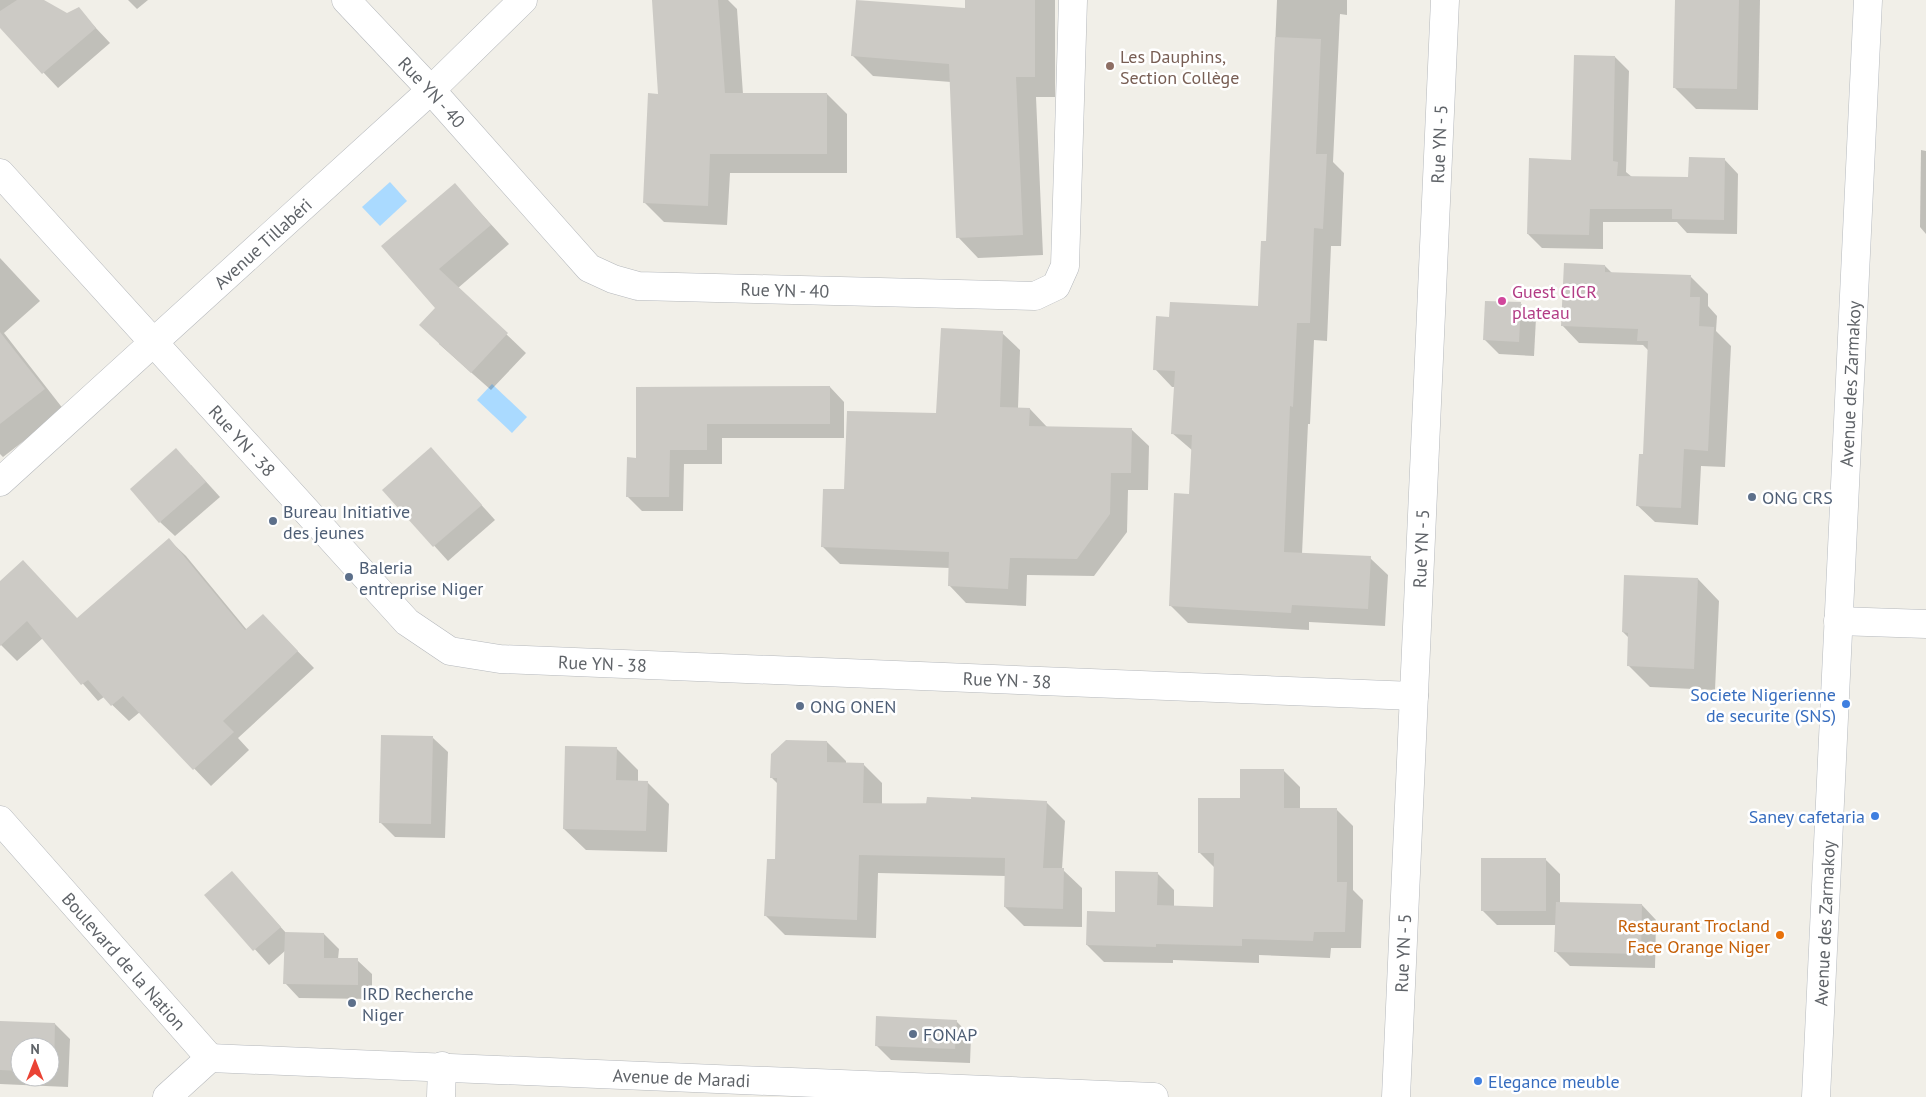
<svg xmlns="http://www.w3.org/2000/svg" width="1926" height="1097" font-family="'PT Sans',sans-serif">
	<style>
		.water { fill: #aadaff }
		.shadow { fill: #0003; fill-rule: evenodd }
		.building { fill: #cccac5 }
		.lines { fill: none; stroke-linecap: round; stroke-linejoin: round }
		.street-casing { stroke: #b5b8bc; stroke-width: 29 }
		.secondary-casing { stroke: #b6babf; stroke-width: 29 }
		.street { stroke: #fff; stroke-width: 28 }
		.secondary { stroke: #fff; stroke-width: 28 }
		.education-dot { fill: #8d6e63; stroke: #fff; stroke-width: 2 }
		.hotel-dot { fill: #d1479c; stroke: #fff; stroke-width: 2 }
		.service-dot { fill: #5c6f8a; stroke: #fff; stroke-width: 2 }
		.shop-dot { fill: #3f7fe0; stroke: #fff; stroke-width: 2 }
		.food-dot { fill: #e8710a; stroke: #fff; stroke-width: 2 }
		.labels { text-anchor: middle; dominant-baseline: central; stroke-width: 5; stroke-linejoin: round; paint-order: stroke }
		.education-label { font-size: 18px; fill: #785e54; stroke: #fff; text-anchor: start }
		.street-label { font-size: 18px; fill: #5f6368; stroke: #fff }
		.hotel-label { font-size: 18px; fill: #b23c85; stroke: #fff; text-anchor: start }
		.service-label { font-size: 18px; fill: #4e5e75; stroke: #fff; text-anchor: start }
		.shop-label { font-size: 18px; fill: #366cbe; stroke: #fff; text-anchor: end }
		.food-label { font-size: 18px; fill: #c56008; stroke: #fff; text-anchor: end }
	</style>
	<rect width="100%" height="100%" fill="#f1efe8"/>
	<g class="water">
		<path d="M390,182l17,19 -27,25 -18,-19z"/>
		<path d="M492,384l35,33 -15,16 -35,-33z"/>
	</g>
	<g class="shadow">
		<path d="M0,0h42l25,15 11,-6 32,34 -52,45 -58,-62z"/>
		<path d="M128,0h20l-11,9z"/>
		<path d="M653,0h75l9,9 6,85h84l20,20v59h-117l-3,52 -63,-3 -20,-20 15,-107z"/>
		<path d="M967,0h88v97h-19l7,158 -65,3 -20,-21 -7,-155 -78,-6 -20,-20 114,-47z"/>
		<path d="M1277,0h70v15l-7,-1 -7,148 11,11 -3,73h-10l-4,95 -13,-1 -4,84h-2l-6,130 68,4 18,17 -3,51 -76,-4v8l-121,-7 -18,-18 20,-110 3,-44 -21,-18 3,-46h-3l-17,-18 15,-51 89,-11 8,-65z"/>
		<path d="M1676,0h84l-2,110 -62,-1 -22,-22z"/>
		<path d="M1615,57l14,14 -3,101 6,5 57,1 35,-19 14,15 -1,60 -50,-1 -10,-11h-74v27l-61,-1 -14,-14 44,-73z"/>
		<path d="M1921,150l5,1v83l-6,-7z"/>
		<path d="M455,185l54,59 -51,44 68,65 -35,37 -52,-46 -3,-36 -53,-61z"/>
		<path d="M0,258l40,43 -36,32 60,77 -61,47 -3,-3z"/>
		<path d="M1605,266l7,7 79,4 17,17v12l9,10 -1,15 15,15 -6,121 -24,-1 -3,59 -43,-3 -18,-17 7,-50 5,-104 -6,-6 -64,-2 -17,-18z"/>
		<path d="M1521,304l15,14 -2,38 -35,-2 -15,-15z"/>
		<path d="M1002,333l18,17 -2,58 12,1 17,18 84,2 18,17 -1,44h-20l-1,42 -33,44 -67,-1 -1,31 -60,-3 -17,-18 1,-17 -110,-4 -17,-17 23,-57 91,-76z"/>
		<path d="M830,387l14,15v36h-122v26h-38l-1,47h-41l-15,-15 10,-37v-71z"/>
		<path d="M431,449l64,71 -47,41 -64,-71z"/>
		<path d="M191,465l29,32 -45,39 -15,-14z"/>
		<path d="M169,540l17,16 61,74 32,2 35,36 -76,70 11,12 -38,36 -71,-74 -11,9 -25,-24 -6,4 -55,-63 -26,23 -17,-17v-61l78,36z"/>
		<path d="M1698,579l21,22 -4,89 -65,-3 -22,-22 1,-27 -6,-6z"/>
		<path d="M433,738l15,14 -3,86 -50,-1 -15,-15z"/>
		<path d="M827,742l19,19v3h17l19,19v21l164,-2 19,19 -3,48 20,19v39l-58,-1 -19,-19 1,-31 -128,-3 -2,65 -91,-3 -19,-19 11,-55 1,-77 -6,-6z"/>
		<path d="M616,748l22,22v12h9l22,22 -2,48 -81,-2 -22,-21z"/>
		<path d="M1283,770l17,17v22h36l17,17v64l10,10 -2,48h-30l-1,10 -71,-3v8l-86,-3v3l-69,-1 -17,-17 70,-72 17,17v17l40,1 1,-40 -15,-15 42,-54z"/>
		<path d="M1545,859l15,15v29l82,2 14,15 -1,48 -85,-2 -15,-15 1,-26h-59l-15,-15z"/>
		<path d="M232,873l55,61h37l15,15 -1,10 19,1 15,14v25l-73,-1 -14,-15 1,-33 -17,15 -63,-70z"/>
		<path d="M956,1021l15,15 -1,27 -79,-3 -15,-15z"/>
		<path d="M0,1022l55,2 15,15 -2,48 -68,-3zM20,1047h30v30h-30z"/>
	</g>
	<g class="building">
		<path d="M17,0h27l23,13 12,-6 17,21 -54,46 -42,-46v-17z"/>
		<path d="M652,0h66l7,93h102v61h-117l-2,52 -65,-3 5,-110 10,1z"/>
		<path d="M856,0l109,8v-8h70v77h-19l7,158 -67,3 -7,-174 -98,-8z"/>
		<path d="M1675,0h64l-2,89 -64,-1z"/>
		<path d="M1275,37l46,2 -5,115h11l-4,75 -9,-1 -4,95h-13l-4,84 -3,-1 -6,146 87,4 -3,53 -76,-4 -1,8 -122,-7 5,-113 15,1 3,-59 -21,-1 4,-63 -22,-1 3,-54 13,1 1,-15 88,4 3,-65h5z"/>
		<path d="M1574,55l41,1 -2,105 5,1 -1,14 71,1 1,-20 36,1 -1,62 -52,-1v-10h-82l-1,26 -62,-1 2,-76 42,2z"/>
		<path d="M455,183l36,42 -52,44 69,64 -37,40 -52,-48 16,-17 -54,-62z"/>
		<path d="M1564,263l41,2v7l86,3 -1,22h10l-1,29 15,1 -6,124 -24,-2 -3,59 -45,-2 3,-52h4l5,-113h-11l1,-12 -77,-3z"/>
		<path d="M1485,301l36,1 -2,40 -36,-2z"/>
		<path d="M941,328l62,3 -3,76 30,1 -1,18 103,2 -1,45h-20l-1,41 -33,45 -67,-1 -2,31 -60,-3 1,-34 -128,-5 2,-58h21l3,-78 89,2z"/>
		<path d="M0,332l45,57 -45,35z"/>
		<path d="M830,386v38h-123v26h-37l-1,47h-43l1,-40 9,1v-71z"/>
		<path d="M431,447l51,58 -49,42 -51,-57z"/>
		<path d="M176,448l30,34 -47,41 -29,-34z"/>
		<path d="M169,538l76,92 18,-16 35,37 -75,70 11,11 -41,38 -70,-74 -12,10 -23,-26 -7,5 -54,-64 -27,25v-65l23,-21 54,58z"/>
		<path d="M1624,575l74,3 -4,91 -67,-3 1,-33 -6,-1z"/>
		<path d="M381,735l52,1 -2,88 -52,-1z"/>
		<path d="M786,740l41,1v21l37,1 -1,40 63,1 1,-7 44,2v-2l76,4 -4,67h21l-1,41 -59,-2 1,-49 -146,-3 -2,65 -93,-4 3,-57h8l2,-81h-7l1,-24z"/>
		<path d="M565,746l52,1 -1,33 32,1 -2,50 -83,-2z"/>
		<path d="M1240,769h44v39h53v74h10l-2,50h-31l-1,9 -71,-2v7l-86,-2v3l-70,-2 1,-34 28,1v-41l43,1 -1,33 56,2 1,-54h-16v-55h42z"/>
		<rect x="1481" y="858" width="65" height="53"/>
		<path d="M232,871l49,56 -28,24 -49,-56z"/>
		<path d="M1556,902l86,2 -1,50 -87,-2z"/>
		<path d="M285,932l39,1v25h34v27l-75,-1z"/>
		<path d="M876,1016l81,4 -2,29 -80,-3z"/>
		<path d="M0,1021l55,2 -1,49h-4v-25h-30v24l-20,-1z"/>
	</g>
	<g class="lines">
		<g class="street-casing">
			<g id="street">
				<path id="s1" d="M346,0l85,90 158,178 24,11 25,7 397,10 21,-10 9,-20 8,-266"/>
				<path id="s2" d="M0,173l407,449 43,29 50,8 914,37"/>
				<path id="s3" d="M0,482l431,-392 92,-90"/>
				<path d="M1838,621l88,3"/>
				<path id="s4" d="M0,820l210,238"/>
				<path id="s5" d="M210,1058l944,39"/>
				<path d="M167,1097l43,-39"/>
				<path d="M441,1097l1,-31"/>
				<path id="s6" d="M1396,1097l49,-1097"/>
			</g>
		</g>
		<g class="secondary-casing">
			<g id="secondary">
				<path id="s7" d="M1816,1097l52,-1097"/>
			</g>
		</g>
		<use href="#street" class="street"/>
		<use href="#secondary" class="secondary"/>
	</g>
	<circle class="education-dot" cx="1110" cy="66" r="5"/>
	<circle class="hotel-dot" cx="1502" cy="301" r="5"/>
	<g class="service-dot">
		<circle cx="1752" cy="497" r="5"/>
		<circle cx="273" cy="521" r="5"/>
		<circle cx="349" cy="577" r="5"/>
		<circle cx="800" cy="706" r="5"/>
		<circle cx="352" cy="1003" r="5"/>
		<circle cx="913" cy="1034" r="5"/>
	</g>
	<g class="shop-dot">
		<circle cx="1846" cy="704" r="5"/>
		<circle cx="1875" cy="816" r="5"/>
		<circle cx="1478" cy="1081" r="5"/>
	</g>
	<circle class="food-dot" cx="1780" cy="935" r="5"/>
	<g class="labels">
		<g class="education-label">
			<text x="1120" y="56">Les Dauphins,<tspan x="1120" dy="21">Section Collège</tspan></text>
		</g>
		<g class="street-label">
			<text stroke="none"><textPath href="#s1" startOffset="126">Rue YN - 40</textPath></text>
			<text stroke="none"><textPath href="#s6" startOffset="954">Rue YN - 5</textPath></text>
			<text stroke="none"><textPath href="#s3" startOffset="355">Avenue Tillabéri</textPath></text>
			<text stroke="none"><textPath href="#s1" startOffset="561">Rue YN - 40</textPath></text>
			<text stroke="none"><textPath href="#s7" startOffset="714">Avenue des Zarmakoy</textPath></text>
			<text stroke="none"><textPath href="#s2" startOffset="361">Rue YN - 38</textPath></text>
			<text stroke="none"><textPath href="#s6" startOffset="549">Rue YN - 5</textPath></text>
			<text stroke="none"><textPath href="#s2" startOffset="811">Rue YN - 38</textPath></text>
			<text stroke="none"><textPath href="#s2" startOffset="1216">Rue YN - 38</textPath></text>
			<text stroke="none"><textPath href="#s7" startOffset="174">Avenue des Zarmakoy</textPath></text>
			<text stroke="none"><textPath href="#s6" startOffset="144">Rue YN - 5</textPath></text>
			<text stroke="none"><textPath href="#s4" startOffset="188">Boulevard de la Nation</textPath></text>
			<text stroke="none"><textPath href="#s5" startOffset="472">Avenue de Maradi</textPath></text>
		</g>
		<g class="hotel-label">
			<text x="1512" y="291">Guest CICR<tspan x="1512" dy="21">plateau</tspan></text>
		</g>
		<g class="service-label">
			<text x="1762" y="497">ONG CRS</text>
			<text x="283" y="511">Bureau Initiative<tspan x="283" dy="21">des jeunes</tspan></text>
			<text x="359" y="567">Baleria<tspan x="359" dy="21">entreprise Niger</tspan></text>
			<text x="810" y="706">ONG ONEN</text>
			<text x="362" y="993">IRD Recherche<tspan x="362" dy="21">Niger</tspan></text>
			<text x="923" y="1034">FONAP</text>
		</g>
		<g class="shop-label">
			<text x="1836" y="694">Societe Nigerienne<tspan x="1836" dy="21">de securite (SNS)</tspan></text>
			<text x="1865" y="816">Saney cafetaria</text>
			<text x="1488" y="1081" text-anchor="start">Elegance meuble</text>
		</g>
		<g class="food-label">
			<text x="1770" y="925">Restaurant Trocland<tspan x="1770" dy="21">Face Orange Niger</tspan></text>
		</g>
	</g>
	<g transform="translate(35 1062)"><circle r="24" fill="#ffffff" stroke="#bfc1c3"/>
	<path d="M0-4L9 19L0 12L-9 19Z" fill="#ea4335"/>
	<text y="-8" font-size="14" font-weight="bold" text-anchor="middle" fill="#5f6368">N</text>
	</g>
</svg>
